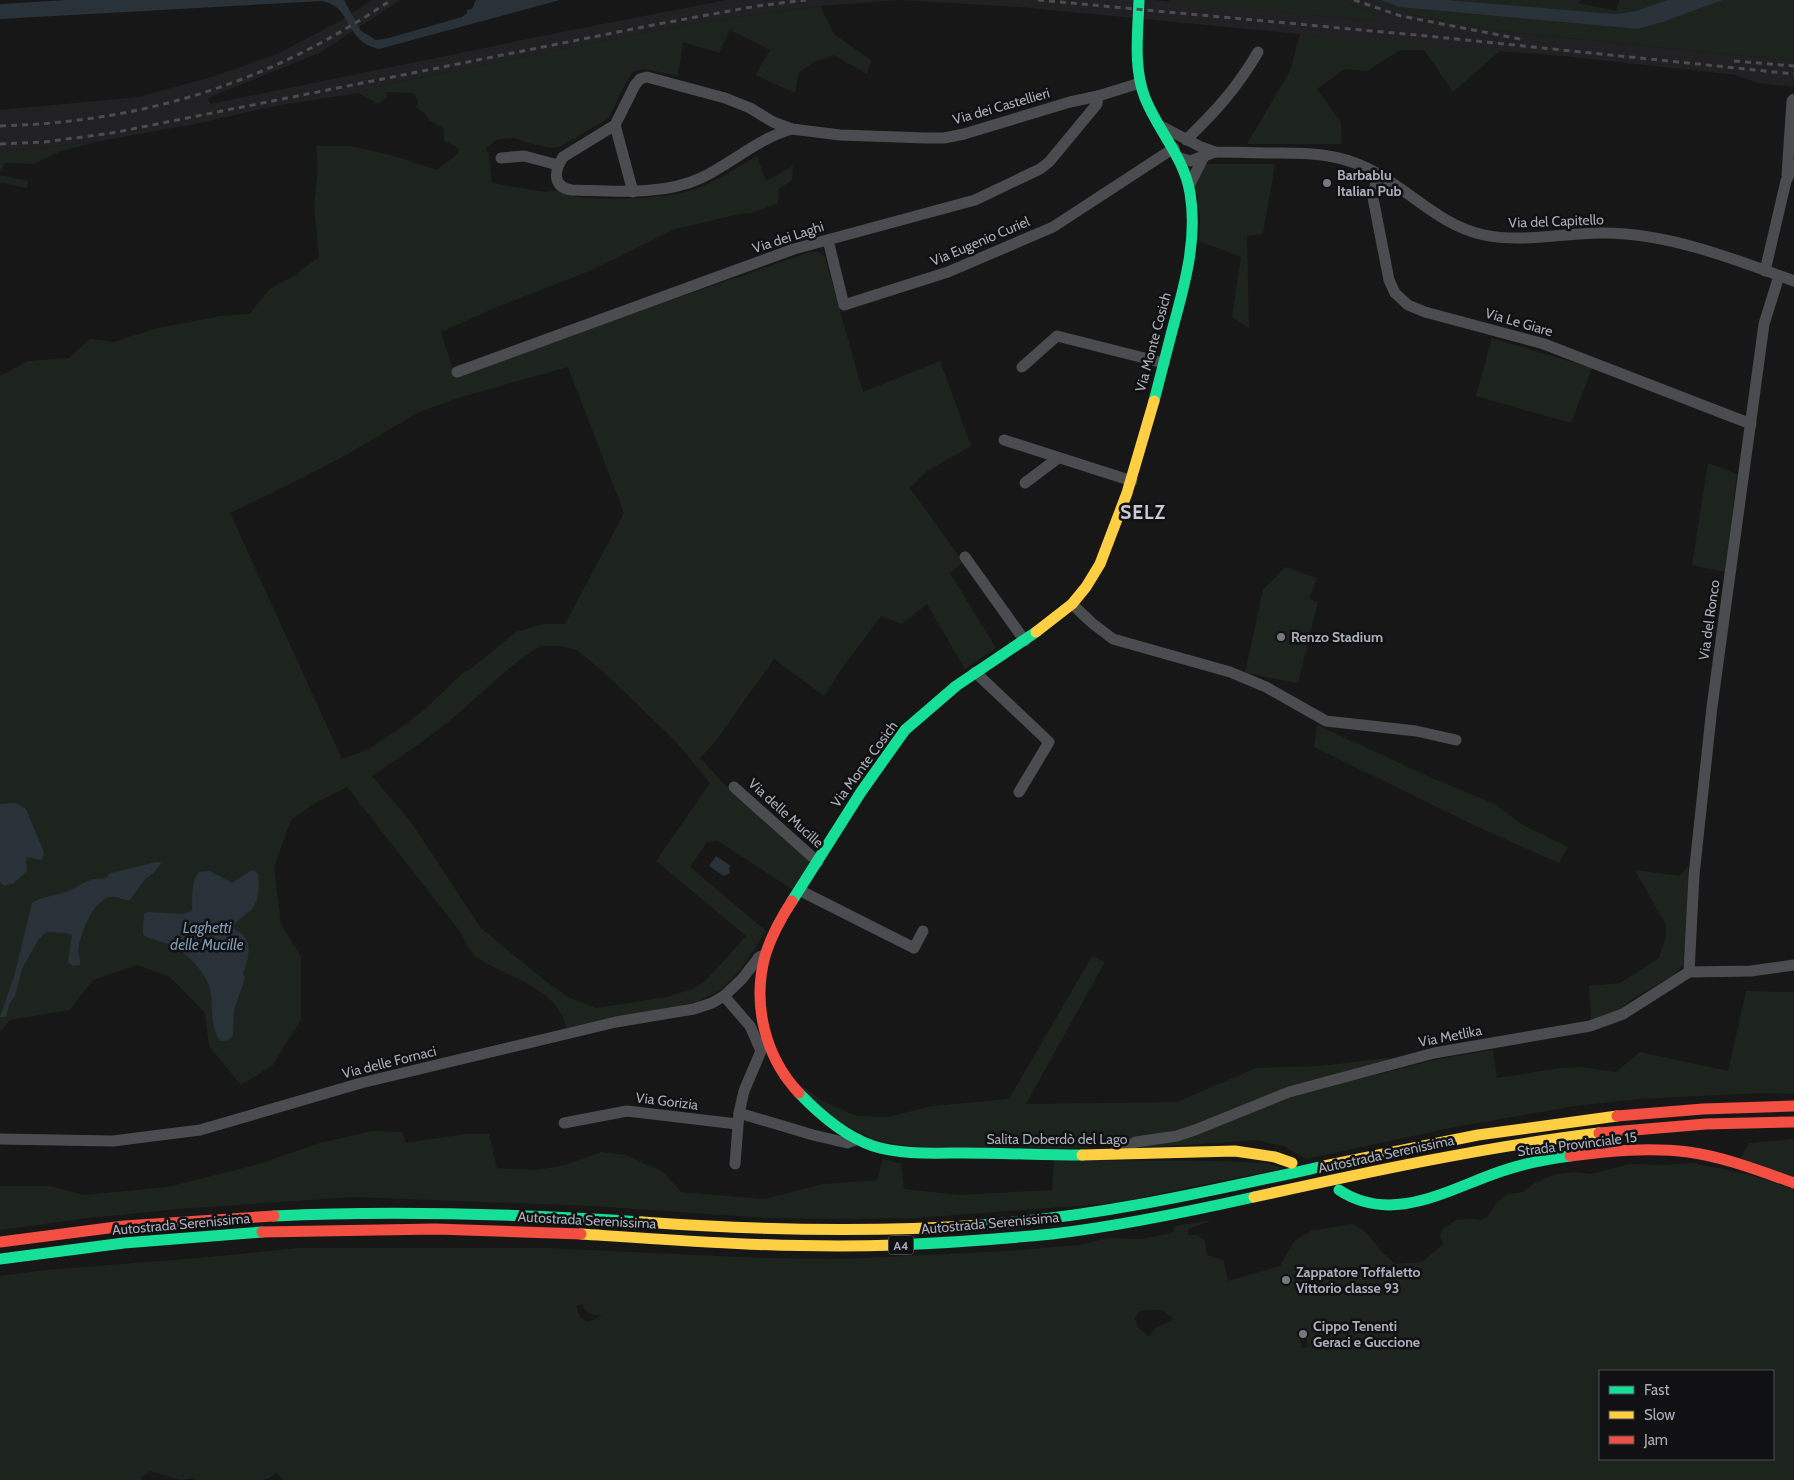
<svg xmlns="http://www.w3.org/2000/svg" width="1794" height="1480" font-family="Cabin,sans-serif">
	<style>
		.built { fill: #212123 }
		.green { fill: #1d241e; fill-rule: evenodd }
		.water { fill: #2a3239 }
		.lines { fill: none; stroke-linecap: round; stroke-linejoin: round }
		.street { stroke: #4b4c50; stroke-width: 11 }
		.fast { stroke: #16e098; stroke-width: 11 }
		.slow { stroke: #ffcf43; stroke-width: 11 }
		.jam { stroke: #f24e42; stroke-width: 11 }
		.rail { stroke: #4b4c4f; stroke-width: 3; stroke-dasharray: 6 5; stroke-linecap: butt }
		.poi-dot { fill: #757880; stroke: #111113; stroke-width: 2 }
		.labels { text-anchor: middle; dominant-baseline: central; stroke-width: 5; stroke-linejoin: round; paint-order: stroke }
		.shield { fill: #111113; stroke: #7b7e86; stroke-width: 1 }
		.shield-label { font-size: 12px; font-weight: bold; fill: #a8adb8 }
		.street-label { font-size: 14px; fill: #a8adb8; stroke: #111113 }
		.poi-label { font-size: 14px; font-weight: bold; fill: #a8adb8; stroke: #111113; text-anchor: start }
		.water-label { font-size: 15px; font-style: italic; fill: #7f9bb3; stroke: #111113 }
		.district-label { font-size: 19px; font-weight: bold; letter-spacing: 1px; fill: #c9ccd4; stroke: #111113 }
	</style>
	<rect width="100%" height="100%" fill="#171717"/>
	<path class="built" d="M372,0h29l-82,53 -111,45 2,6 352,-72 164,-32h428l219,21 1,-8 -32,-13h28l49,16 81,15 294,30v26l-36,-4 -22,-8 -173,-19 -149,-11 -395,-38 -119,-7 -80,6 -119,16 -319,63 -24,8 -83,13 -80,18 -94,17 -101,11v-42l138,-13 77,-21 64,-23 61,-32z"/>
	<g class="green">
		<path d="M1169,0h173l32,13v8l-205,-19z"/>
		<path d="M1370,0h11l18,7 238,22 26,-7 60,-22h71v61l-294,-30 -81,-15z"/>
		<path d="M1448,0h133l-3,3 38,8 3,-11h48l-31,11 -21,3z"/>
		<path d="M820,6l14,28 37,26 -4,14 -33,-19 -20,7 -15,10 -4,21 -40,-18 15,-25 -40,-20 -11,23 -36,-11 -5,34 -33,-7 -12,2 -12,21 -12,26 -47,28 -9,2 -22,-4 -17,-6 -16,1 -12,9 3,7 3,28 54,9 11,-2c21,14 103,9 128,2 25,-6 49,-23 72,-36l9,25 27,-15 -1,14 -13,9 -1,14 -26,10 -12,1 -65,15 -83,41 -95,37 -56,25 14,43 355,-123h8l7,5 38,135 77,-31 31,85 -44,25 -17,17 53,74 -13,11 46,75 -31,21 -38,-65 -25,20 -21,-8 -41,55 -16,25 -50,-37 -59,83 -15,16 26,28 84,75 -17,29 -75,-49 -11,1 -17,25 76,64 -25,38 -19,20 -25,13 -131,26c-6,-40 -62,-51 -91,-72 -6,-5 -10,-16 -14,-23l-114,-146 -34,17 -22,16 -17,47 7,57 20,33v62l-28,46 -32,20 -32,-39 -4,-33 -35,-36 -33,-12 -44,15 -23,30 -60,10 -10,12v-656l28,-15 41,-3 21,-19 24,3 40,-13 25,-5 41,-8 29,-2 21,-25 25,-14 24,-18 -5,-51 4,-36 -2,-24h35l47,11 39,13c7,-8 18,-11 22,-20l-4,-4 -11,-5v-12l-15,-9 -5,-7 -8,-6 2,-6 -5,-8 -27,-1 1,6 -9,6 -20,-11 24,-8 319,-63zM568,367l56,146 -59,111h-22l-27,8 -44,36 -9,5 -40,38 -20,15 -34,23 -27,10 -112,-246 62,-30 56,-29 69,-41 44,-16zM541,646h18l18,4 31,26 69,67 33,40 -54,78 90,75 -27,30 -16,17 -11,6 -25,8 -71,11 -28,-11 -25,-18 -62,-51 -70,-106 -39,-46c28,-19 56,-37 82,-59 29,-24 54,-52 87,-71z"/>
		<path d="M1300,34l200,17 -47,41 -29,-42h-24l-33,21 -22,-2 -28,20 24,33 1,22h-95l43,-73z"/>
		<path d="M101,141l-40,10 -27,13 -29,-1 -5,10v-21z"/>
		<path d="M1205,164h70l-12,70 -16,2 2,92 -17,-11 9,-60 -42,-16 1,-26 -5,-28z"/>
		<path d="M0,175l28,6 -1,7 -25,-5 -2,1z"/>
		<path d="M1492,338l100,30 -21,55 -95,-27z"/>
		<path d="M1708,463l29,11 -12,98 -33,-7z"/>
		<path d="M1285,567l32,11 -8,21 9,3 -20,81 -53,-10 18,-83z"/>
		<path d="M1317,725l115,53 63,26 26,20 47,23 -9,16 -77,-34 -168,-82z"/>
		<path d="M1688,867l-2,88 -3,10 -8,9 -44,26 -11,10 -29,10 -2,-34 31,-3 39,-25 7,-21v-12l-31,-55 44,6z"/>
		<path d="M1092,956l13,6 -79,142 151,-2 79,-34 64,-2 67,-8 5,2 -213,71 -40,5 -29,9 -22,-2 1,5 -172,-1 -41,-6 -42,-22 -43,-41 33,24 33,14 31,1 44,-11 77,-7z"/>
		<path d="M1746,991l48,1v102l-34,-1 -120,6 -65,7 -125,22 -144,31 -22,-13 -28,-6 -112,8 -3,-1 158,-53 144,-36 50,-8 4,28 64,-10 19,-1 36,5 24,-20 88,19z"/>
		<path d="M372,1131l30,1 4,11 59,-9h24l8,34 41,2 27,-5 36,-13 25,3 37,17 18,20 83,7 59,-15 54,-4 6,-21 18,5 3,25 56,6 92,-5 2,-30 164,1 48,2 18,5 -170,35 -199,15 -78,1 -71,-1 -175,-12 -238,-9 -174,12 -91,9 -88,12v-44h50l34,9 84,-8 91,-23 61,-21z"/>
		<path d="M1794,1139v44l-57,-19 12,-21z"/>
		<path d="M1692,1163l55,11 47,15v291h-1511l-7,-8 -6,6 -8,2h-67v-2l-15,2 -29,-9 -10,6 1,3h-142v-204l46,-6 153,-12 99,-10h248l216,10 83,1 161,-8 73,-6 29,-7 32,1 28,-5 7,-3 -1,-5 39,-6 -25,9v6h10l3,4 4,1 2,15 17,6 4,20 52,-15 14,-25 17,-10 42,-7 14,9 13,17 15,14 27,-2 21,-18 -3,-8 3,-7 13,-9 15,-1 10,1 6,-3 9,-14 12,-9 15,-2 12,-9 21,-9 19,-2 17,2 37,-10 34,1zM583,1304c1,11 11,10 19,12l-15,6 -7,-5 -4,-11zM1152,1310h10l12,9 -20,10 -5,8 -11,-10 -3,-8 4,-8zM1302,1330h3l3,17 -6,1 -3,-16zM1600,1371h173v88h-173z"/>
	</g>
	<g class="water">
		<path d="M66,0h278l17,31 15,9 13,-2 73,-21 5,-4v-3l5,-1 4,-9h84l-181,49c-37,-9 -25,-42 -57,-48l-322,18v-15z"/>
		<path d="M1381,0h67l167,14 21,-3 31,-11h56l-60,22 -26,7 -238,-22z"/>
		<path d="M10,803h6l10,6 18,43 -1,5 -2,3 -14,-3 -1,4 1,10 -13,12 -10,3 -4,-4v-78z"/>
		<path d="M716,856l15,10 -2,2 1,5 -6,3 -15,-10z"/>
		<path d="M156,862h4l1,1 -7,10 -9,6 -15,21c-7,1 -12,-4 -20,-3 -18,4 -29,36 -32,53 0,5 3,10 2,15l-7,1 -5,-4 4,-27 -6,-2 -20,-1 -8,8 -16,29 -7,27 -6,8 -3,13h-6l15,-44 17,-70c11,-7 22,-7 34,-11 14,-6 22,-15 38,-13l7,-6z"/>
		<path d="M252,870l6,3c1,12 2,29 -8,38 -6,5 -12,8 -17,16l1,2c21,10 15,27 9,45l2,4 -11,32 -1,25c-3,5 -6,6 -12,6 -11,-12 -8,-31 -10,-46 -1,-18 -21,-40 -37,-48 -8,-5 -20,-7 -30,-11l-1,-3 1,-19 4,-2 35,2 9,-3c1,-12 -2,-29 7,-39l11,-1 22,12z"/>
	</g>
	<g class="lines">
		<g class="street">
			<path d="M615,125l18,67"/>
			<path d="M1161,126l40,21 14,5c21,0 42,1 64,1 31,0 59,1 88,15 41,20 71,57 117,67 39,8 78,-2 117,-2 64,-1 134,26 193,48"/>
			<path d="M792,129c-33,9 -60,34 -91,49 -39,18 -87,13 -129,12 -20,-3 -18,-19 -9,-33l52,-32 20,-40 5,-6 7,-2 78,21 25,10 23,14 19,7 48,6 86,3h18l20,-4 106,-32 28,-6 42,-13"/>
			<path d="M1186,140c30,-29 51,-52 72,-88"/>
			<path d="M501,158l23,-2 34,9"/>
			<path d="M1180,158l10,3 25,-9"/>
			<path d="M1380,174l-4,7 -3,17 16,82 6,13 13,12 17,7 119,32 207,80"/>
			<path d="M1787,175l5,-74 2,-2"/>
			<path d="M1189,186l15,-30"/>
			<path d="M828,240l16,65 104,-33 105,-45 121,-79"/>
			<path d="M1765,271l21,-90 8,-16"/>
			<path d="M1022,367l35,-31 107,27"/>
			<path d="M457,372l337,-123 181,-49 65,-31 9,-7 48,-58 1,-8"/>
			<path d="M1004,440l128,41"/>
			<path d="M1025,483l33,-25"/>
			<path d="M965,557l60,84"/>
			<path d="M1072,604l20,19 21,16 117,33 36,15 60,34 90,10 40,9"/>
			<path d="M975,672l74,70 -30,50"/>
			<path d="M734,787l84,75"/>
			<path d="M799,890l115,58 9,-17"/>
			<path d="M1689,972l5,-97 18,-168 52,-383 15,-48"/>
			<path d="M724,996l26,30 11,25 -17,40 -5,22 -4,51"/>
			<path d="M739,1113l74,22 34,8 11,-4"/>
			<path d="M564,1123l63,-12 110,13"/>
			<path d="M0,1139l113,2 87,-11 161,-47 255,-61 78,-13 18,-6 12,-7 18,-17 17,-22 6,-2"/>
			<path d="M1113,1154l23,-12 41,-6 18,-6 94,-38 145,-39 156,-27 33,-12 66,-42 62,-1 43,-6"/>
		</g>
		<g class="fast">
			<path d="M1139,0c-1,32 -6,67 6,98 13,33 39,59 45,95 8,47 -6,94 -18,138 -6,23 -12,47 -18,70"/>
			<path d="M792,901l69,-109 44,-62 51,-44 80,-54"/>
			<path d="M799,1093c20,21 45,43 74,53 29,9 60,7 90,7 40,0 79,2 119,2"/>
			<path d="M1339,1190c53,35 108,0 160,-18 23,-8 47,-13 71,-16"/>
			<path d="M274,1216c123,-6 245,-2 368,6"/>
			<path d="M980,1225c117,-8 231,-34 344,-59"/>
			<path d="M896,1245c52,-2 104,-6 156,-11 68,-8 135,-22 202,-37"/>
			<path d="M0,1259l124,-16 138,-11"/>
		</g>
		<g class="slow">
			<path d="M1036,632l36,-28 14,-17 14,-23 27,-71 27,-92"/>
			<path d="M1082,1155l153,-4 40,6 17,6"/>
			<path d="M1324,1166l154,-31 139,-19"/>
			<path d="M1254,1197c114,-25 229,-50 345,-64"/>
			<path d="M642,1222c113,8 225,11 338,3"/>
			<path d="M581,1234c105,7 210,15 315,11"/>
		</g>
		<g class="jam">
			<path d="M792,901c-11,17 -21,35 -27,55 -13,48 0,101 34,137"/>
			<path d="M1617,1116l86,-7 91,-3"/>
			<path d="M1599,1133l107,-9 88,-2"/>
			<path d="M1570,1156c39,-5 79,-9 118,-4 37,5 72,19 106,31"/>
			<path d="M262,1232l174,-3 145,5"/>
			<path d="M0,1242l124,-16 150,-10"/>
		</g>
		<g class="rail">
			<path d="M1038,0l389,36 367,38"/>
			<path d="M1354,0l47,16 124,24"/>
			<path d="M1734,61l60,5"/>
			<path d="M0,126c145,-4 271,-44 391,-126"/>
			<path d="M0,144l44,-2 68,-9 546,-109 99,-18 49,-6"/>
		</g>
	</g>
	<g class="poi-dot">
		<circle cx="1327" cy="183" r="5"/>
		<circle cx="1281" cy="637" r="5"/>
		<circle cx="1286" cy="1280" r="5"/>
		<circle cx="1303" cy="1334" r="5"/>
	</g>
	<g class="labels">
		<rect class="shield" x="888.5" y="1235.5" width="25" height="19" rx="4"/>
		<g class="shield-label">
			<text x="901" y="1245">A4</text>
		</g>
		<g class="street-label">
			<text transform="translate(1001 106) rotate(-16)">Via dei Castellieri</text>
			<text transform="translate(1556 221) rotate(-2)">Via del Capitello</text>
			<text transform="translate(788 237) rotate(-18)">Via dei Laghi</text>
			<text transform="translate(980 241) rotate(-23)">Via Eugenio Curiel</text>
			<text transform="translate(1519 322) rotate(16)">Via Le Giare</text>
			<text transform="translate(1153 342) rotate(-75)">Via Monte Cosich</text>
			<text transform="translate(1709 620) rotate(-82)">Via del Ronco</text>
			<text transform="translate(864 764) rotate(-54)">Via Monte Cosich</text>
			<text transform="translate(786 813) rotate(42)">Via delle Mucille</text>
			<text transform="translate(1450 1036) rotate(-11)">Via Metlika</text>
			<text transform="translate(389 1062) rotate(-14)">Via delle Fornaci</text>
			<text transform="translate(667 1101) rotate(7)">Via Gorizia</text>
			<text x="1057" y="1139">Salita Doberdò del Lago</text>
			<text transform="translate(1577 1144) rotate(-7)">Strada Provinciale 15</text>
			<text transform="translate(1386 1154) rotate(-12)">Autostrada Serenissima</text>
			<text transform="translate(587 1220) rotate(3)">Autostrada Serenissima</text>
			<text transform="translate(990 1223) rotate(-5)">Autostrada Serenissima</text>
			<text transform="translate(181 1224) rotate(-5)">Autostrada Serenissima</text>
		</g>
		<g class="poi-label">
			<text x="1337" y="175">Barbablu<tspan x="1337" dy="16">Italian Pub</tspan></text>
			<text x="1291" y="637">Renzo Stadium</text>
			<text x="1296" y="1272">Zappatore Toffaletto<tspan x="1296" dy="16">Vittorio classe 93</tspan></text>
			<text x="1313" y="1326">Cippo Tenenti<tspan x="1313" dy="16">Geraci e Guccione</tspan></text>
		</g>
		<g class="water-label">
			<text x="207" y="928">Laghetti<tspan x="207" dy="17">delle Mucille</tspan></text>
		</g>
		<g class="district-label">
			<text x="1143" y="512">SELZ</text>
		</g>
	</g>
	<rect x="1599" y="1370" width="175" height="90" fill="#111113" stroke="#4d4f55"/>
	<rect x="1609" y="1386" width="25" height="8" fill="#16e098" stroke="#4d4f55"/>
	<text x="1644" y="1395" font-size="15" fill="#a8adb8">Fast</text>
	<rect x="1609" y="1411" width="25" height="8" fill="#ffcf43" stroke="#4d4f55"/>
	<text x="1644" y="1420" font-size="15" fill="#a8adb8">Slow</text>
	<rect x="1609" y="1436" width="25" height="8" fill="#f24e42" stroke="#4d4f55"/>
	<text x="1644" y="1445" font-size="15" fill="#a8adb8">Jam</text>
</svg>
